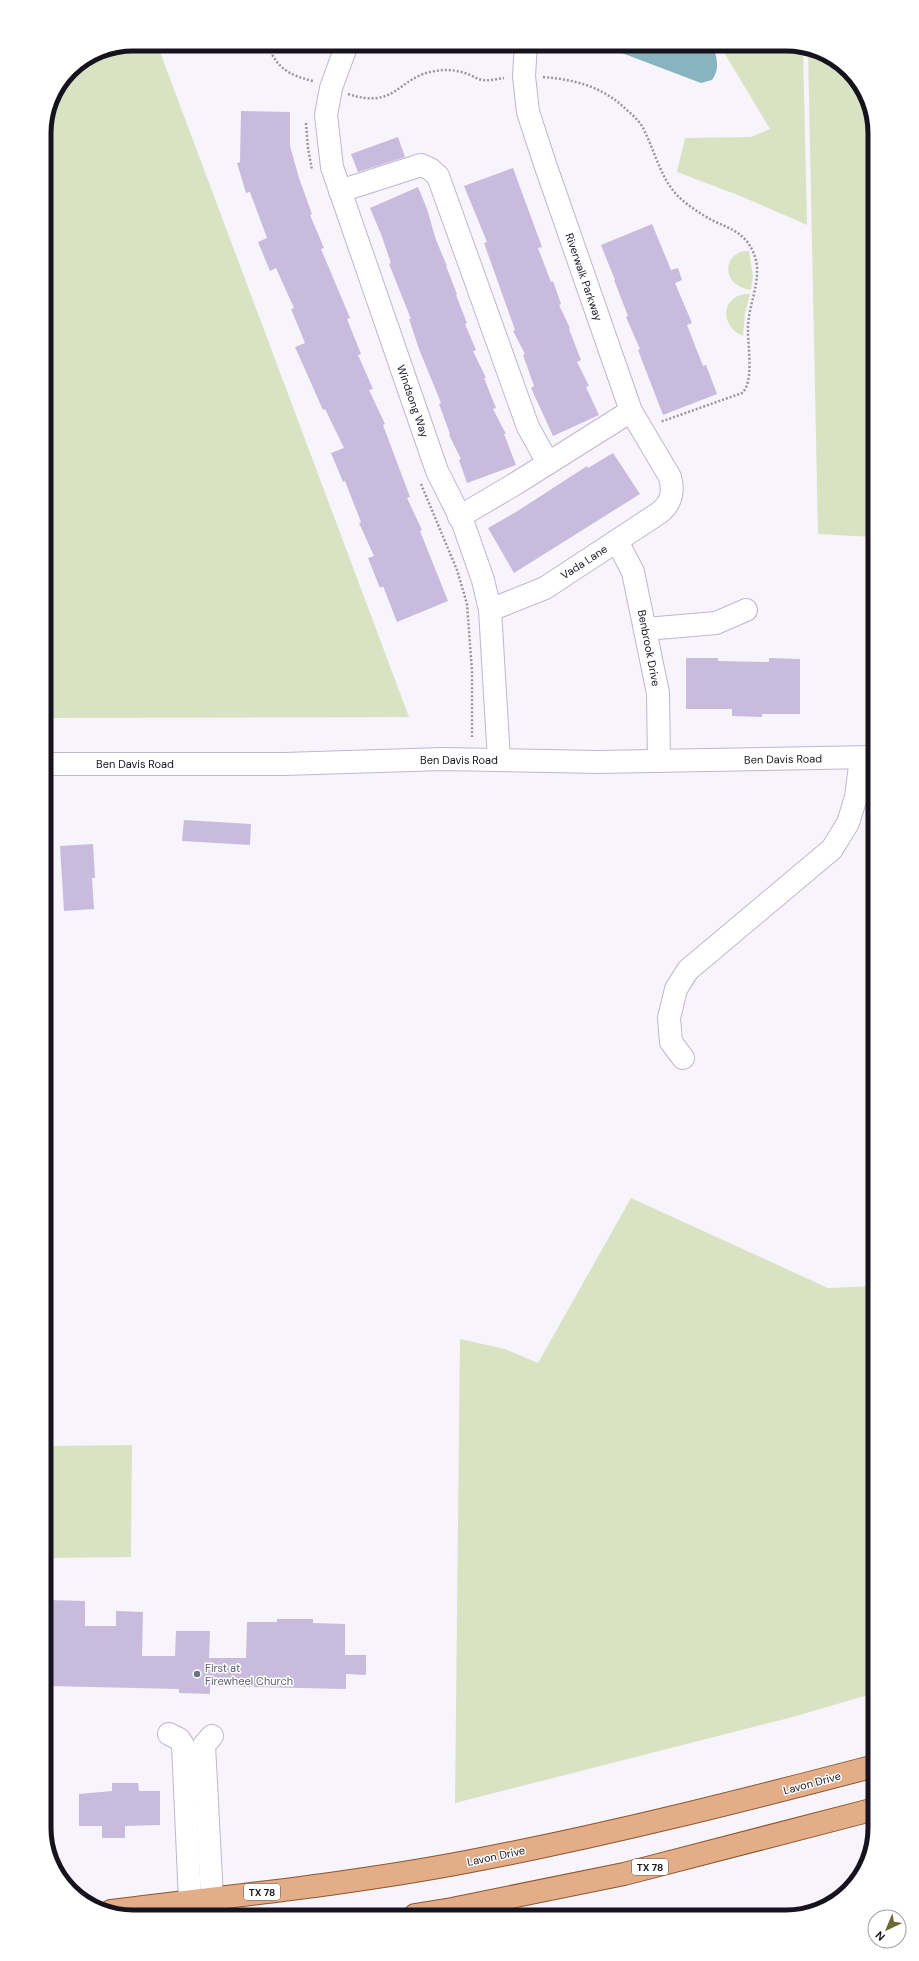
<svg xmlns="http://www.w3.org/2000/svg" width="919" height="1961" font-family="'DM Sans',sans-serif">
	<style>
		.green { fill: #dae2c4 }
		.water { fill: #88b4bf }
		.building { fill: #c9bbdd }
		.lines { fill: none; stroke-linecap: round; stroke-linejoin: round }
		.minor-casing { stroke: #c1b4d4; stroke-width: 24 }
		.major-casing { stroke: #8f542e; stroke-width: 24 }
		.path { stroke: #98959d; stroke-width: 2.5; stroke-dasharray: 2 2; stroke-linecap: butt }
		.minor { stroke: #fff; stroke-width: 22 }
		.major { stroke: #e3ad87; stroke-width: 22 }
		.worship-dot { fill: #6b7280; stroke: #fff; stroke-width: 1.5 }
		.labels { text-anchor: middle; dominant-baseline: central; stroke-width: 3; stroke-linejoin: round; paint-order: stroke }
		.shield { fill: #fff; stroke: #5d5a62; stroke-width: 1 }
		.shield-label { font-size: 10px; font-weight: bold; fill: #17131e }
		.street-label { font-size: 11px; fill: #17131e; stroke: #fff }
		.worship-label { font-size: 11px; fill: #5b616d; stroke: #fff; text-anchor: start }
		.rim { fill: none; stroke: #17131e; stroke-width: 5 }
	</style>
	<rect width="100%" height="100%" fill="#f7f5fb"/>
	<g class="green">
		<path d="M133,44h24l252,673 -363,1 -2,-591 7,-28 19,-29 29,-19z"/>
		<path d="M719,44h73l11,4 4,177 -64,-28 -66,-25 8,-34 66,-1 19,-8z"/>
		<path d="M808,50l32,12 30,42 1,433 -53,-3z"/>
		<path d="M749,251l4,25 -2,14c-32,-4 -28,-40 -2,-39z"/>
		<path d="M744,294h6l-5,20 -2,22c-22,-9 -23,-37 1,-42z"/>
		<path d="M631,1198l197,90 45,-2 2,407 -86,25 -334,85 5,-464 45,10 33,14z"/>
		<path d="M132,1445l-1,112 -83,1v-112z"/>
	</g>
	<path class="water" d="M598,44h115c3,13 8,24 -1,36l-11,3z"/>
	<g class="building">
		<path d="M241,111l49,1v34l9,32 13,36 -2,1 14,33 -3,1 29,69 -3,1 14,35 -3,1 15,34 -4,1 16,34 -2,1 27,72 -3,1 15,32 -2,1 28,70 -51,21 -14,-36 -3,2 -12,-30 6,-2 -15,-33 2,-1 -16,-41 -2,1 -12,-29 13,-5 -19,-39 -2,1 -28,-63 10,-4 -14,-34 3,-1 -18,-40 -6,3 -12,-29 9,-4 -17,-46 -4,1 -9,-30 3,-1z"/>
		<path d="M398,137l7,20 -47,15 -7,-18z"/>
		<path d="M513,168l29,79 -4,1 13,34 2,-1 8,23 -2,1 11,23 -1,1 12,31 -4,2 12,24 -3,1 13,28 -46,21 -22,-48 3,-2 -11,-31 2,-1 -12,-23 2,-1 -31,-87 3,-1 -23,-56z"/>
		<path d="M418,187l9,22 9,31 11,26h-1l11,28 -1,1 11,28 -2,1 11,26 -3,1 13,27h-2l12,30 -3,1 13,25h-2l12,31 -49,18 -8,-23 2,-1 -12,-24 1,-1 -11,-30 2,-1 -22,-54 -10,-30h2l-22,-55 2,-1 -10,-29 -11,-26z"/>
		<path d="M652,224l19,46 7,-2 4,12 -7,3 17,40 -5,2 16,41 3,-1 11,29 -54,21 -25,-65 2,-1 -14,-32 2,-1 -14,-36h1l-14,-35z"/>
		<path d="M613,453l27,41 -126,79 -26,-45 28,-16 71,-46 1,2z"/>
		<path d="M686,658h32v3l51,1v-4l31,1v55h-38v3l-30,-1v-7h-46z"/>
		<path d="M184,820l67,4 -1,21 -68,-4z"/>
		<path d="M93,844l2,34h-3l2,31 -30,2 -4,-65z"/>
		<path d="M48,1600l37,1v25h31v-15l27,1 -1,44h33l1,-25h34l-1,27h37l1,-36h30v-3h36v4l32,1v31h21v20l-20,-1v15l-136,-3v8l-31,-1v-4l-131,-3z"/>
		<path d="M112,1783h26l1,8h21v34l-35,1v12h-23v-12h-23v-32l33,-3z"/>
	</g>
	<g class="lines">
		<g class="minor-casing">
			<g id="minor">
				<path d="M347,44l-16,44 -5,27 6,52 105,304 26,52 20,57 7,30 9,150"/>
				<path d="M340,191l81,-26 9,4 8,7 90,251 20,36"/>
				<path d="M459,517l56,-33 116,-73"/>
				<path d="M617,541l16,31 25,121 1,68"/>
				<path d="M490,610l55,-22 114,-75c13,-10 15,-21 11,-36l-39,-66 -86,-247 -17,-52 -4,-36 2,-32"/>
				<path d="M646,629l70,-6 30,-13"/>
				<path d="M46,764h238l159,-5 155,3 274,-5"/>
				<path d="M683,1058l-12,-16 -2,-24 7,-29 12,-19 144,-121 16,-26 8,-26 5,-39"/>
				<path d="M169,1734l10,5 4,6 7,156 5,15"/>
				<path d="M209,1916l3,-18 -8,-153 8,-9"/>
			</g>
		</g>
		<g class="major-casing">
			<g id="major">
				<path d="M111,1911c120,-15 241,-27 360,-50 136,-26 270,-60 404,-95"/>
				<path d="M415,1915l37,-6 172,-35 251,-65"/>
			</g>
		</g>
		<g class="path">
			<path d="M267,44c10,24 21,31 46,37"/>
			<path d="M543,77c35,3 60,10 85,34 7,6 14,13 17,21 11,23 17,50 36,67 8,7 17,13 27,19 14,8 33,12 42,28 4,6 8,18 7,26 0,20 -10,39 -9,60 0,15 6,51 -6,61l-82,29"/>
			<path d="M348,94c49,16 49,-17 87,-23 11,-2 22,-1 33,3 5,2 9,5 14,6 7,1 15,-1 22,-2"/>
			<path d="M306,123l2,25 4,22"/>
			<path d="M421,484l36,86 10,34 5,67v66"/>
		</g>
		<use href="#minor" class="minor"/>
		<use href="#major" class="major"/>
	</g>
	<circle class="worship-dot" cx="197" cy="1674" r="4"/>
	<g class="labels">
		<g class="shield">
			<rect x="632" y="1859" width="36" height="16" rx="3"/>
			<rect x="244" y="1884" width="36" height="16" rx="3"/>
		</g>
		<g class="shield-label">
			<text x="650" y="1867">TX 78</text>
			<text x="262" y="1892">TX 78</text>
		</g>
		<g class="street-label">
			<text transform="translate(584 277) rotate(71)">Riverwalk Parkway</text>
			<text transform="translate(413 401) rotate(71)">Windsong Way</text>
			<text transform="translate(584 562) rotate(-33)">Vada Lane</text>
			<text transform="translate(649 648) rotate(79)">Benbrook Drive</text>
			<text transform="translate(783 759) rotate(-1)">Ben Davis Road</text>
			<text x="459" y="760">Ben Davis Road</text>
			<text x="135" y="764">Ben Davis Road</text>
			<text transform="translate(812 1783) rotate(-15)">Lavon Drive</text>
			<text transform="translate(496 1856) rotate(-12)">Lavon Drive</text>
		</g>
		<g class="worship-label">
			<text x="205" y="1668">First at<tspan x="205" dy="13">Firewheel Church</tspan></text>
		</g>
	</g>
	<path d="M0 0H919V1961H0ZM133 51H786A82 82 0 0 1 868 133V1828A82 82 0 0 1 786 1910H133A82 82 0 0 1 51 1828V133A82 82 0 0 1 133 51Z" fill="#fff" fill-rule="evenodd"/>
	<path class="rim" d="M133 51H786A82 82 0 0 1 868 133V1828A82 82 0 0 1 786 1910H133A82 82 0 0 1 51 1828V133A82 82 0 0 1 133 51Z"/>
	<g transform="translate(887 1929) rotate(224)"><circle r="19" fill="#ffffff" stroke="#a2a1a5"/>
	<path d="M0-3L7 15L0 10L-7 15Z" fill="#6c6733"/>
	<text y="-6" font-size="11" font-weight="bold" text-anchor="middle" fill="#17131e">N</text>
	</g>
</svg>
